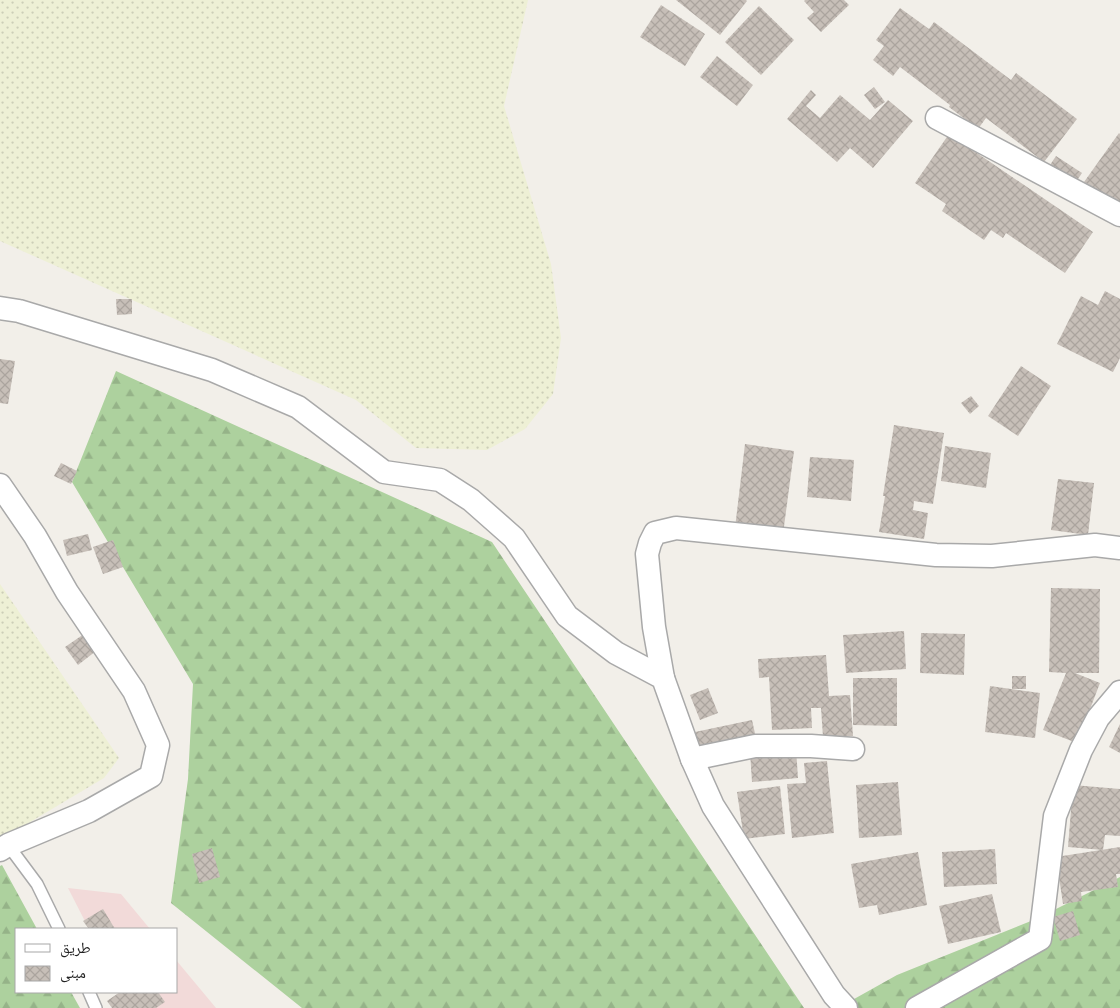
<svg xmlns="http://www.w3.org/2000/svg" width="1120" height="1008" font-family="Helvetica,'Noto Naskh Arabic',sans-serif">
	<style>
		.commercial { fill: #f2dad9 }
		.farmland { fill: url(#farmland-dots) }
		.forest { fill: url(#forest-firs) }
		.building { fill: url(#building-cross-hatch) }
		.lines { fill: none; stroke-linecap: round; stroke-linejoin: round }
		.lane-casing { stroke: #a9a9a9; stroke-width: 14 }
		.street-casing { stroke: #a9a9a9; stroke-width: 25 }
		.lane { stroke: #fff; stroke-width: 11 }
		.street { stroke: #fff; stroke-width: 22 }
	</style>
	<defs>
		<pattern id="farmland-dots" width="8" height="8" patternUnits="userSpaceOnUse" patternTransform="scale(1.25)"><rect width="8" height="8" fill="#eef0d5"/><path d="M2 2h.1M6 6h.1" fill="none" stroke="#ccceb7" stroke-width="1.8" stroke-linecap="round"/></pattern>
		<pattern id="forest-firs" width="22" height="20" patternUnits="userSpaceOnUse" patternTransform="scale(1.25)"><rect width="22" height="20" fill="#add19e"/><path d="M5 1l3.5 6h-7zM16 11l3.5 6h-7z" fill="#95b388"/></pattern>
		<pattern id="building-cross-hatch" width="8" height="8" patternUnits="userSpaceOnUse" patternTransform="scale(1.25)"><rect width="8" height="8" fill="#c7bfb8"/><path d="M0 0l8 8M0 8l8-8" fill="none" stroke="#aba49e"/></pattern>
	</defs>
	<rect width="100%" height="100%" fill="#f2efe9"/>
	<g class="commercial">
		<path d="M68,888l53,6 29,35h-61z"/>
		<path d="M176,960l40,48h-87l-8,-16h55z"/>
	</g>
	<g class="farmland">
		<path d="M0,0h528l-24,106 47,158 10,74 -8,56 -28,35 -38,21 -71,-2 -60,-48 -356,-159z"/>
		<path d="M0,584l119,174 -15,20 -104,62z"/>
	</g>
	<g class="forest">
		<path d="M116,371l376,171 312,466h-502l-131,-105 17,-124 5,-95 -121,-202z"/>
		<path d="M2,865l35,64h-21v63h55l9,16h-80v-142z"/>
		<path d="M1120,877v131h-282l59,-33 139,-56z"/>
	</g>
	<g class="building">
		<path d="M676,0h70l1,1 -27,34z"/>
		<path d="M805,0h39l5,5 -28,27 -14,-14 7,-6 -10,-11z"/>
		<path d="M661,5l44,29 -20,32 -45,-29z"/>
		<path d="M759,6l35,34 -33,35 -36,-33z"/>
		<path d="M900,8l29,21 5,-7 77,58 5,-7 61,46 -33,43 -58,-44 -8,11 -29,-22 1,-2 -50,-38 -7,9 -20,-16 11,-14 -8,-6z"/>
		<path d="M717,56l36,29 -16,21 -37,-29z"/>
		<path d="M874,87l11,15 -10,7 -11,-14z"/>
		<path d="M811,90l5,5 -10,11 14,12 20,-23 30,25 18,-20 25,21 -40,47 -23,-20 -13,14 -50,-43z"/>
		<path d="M1119,133l1,1v67l-3,4 -33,-23z"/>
		<path d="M949,134l144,98 -28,41 -59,-40 -3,5 -12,-8 -7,10 -42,-29 4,-7 -31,-21z"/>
		<path d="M1056,156l26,17 -10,15 -26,-17z"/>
		<path d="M1105,291l15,8v59l-7,14 -56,-28 24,-48 17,9z"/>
		<path d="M116,299h16v15l-15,1z"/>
		<path d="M0,359l15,2 -7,43 -8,-1z"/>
		<path d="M1021,366l30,20 -33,50 -30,-20z"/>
		<path d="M971,396l8,10 -9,8 -9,-11z"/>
		<path d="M894,425l50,8 -11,71 -19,-3 -1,9 15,3 -4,26 -45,-7 6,-36h-2z"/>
		<path d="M745,444l49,7 -11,83 -48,-6z"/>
		<path d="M945,446l46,7 -5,35 -45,-7z"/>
		<path d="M810,457l44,3 -3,41 -44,-4z"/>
		<path d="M61,463l16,8 -6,13 -17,-8z"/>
		<path d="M1058,479l36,4 -6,52 -37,-5z"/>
		<path d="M88,534l4,16 -25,6 -4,-16z"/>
		<path d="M113,540l10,27 -20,7 -10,-27z"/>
		<path d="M1051,588l49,1 -1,84h-24l25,10 -23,60 -34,-13 23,-57 -17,-1z"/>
		<path d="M904,631l2,38 -60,4 -3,-38z"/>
		<path d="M921,633l44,1 -1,41 -44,-2z"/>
		<path d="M84,634l12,17 -18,14 -13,-18z"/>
		<path d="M826,655l3,41 21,-1 3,41 -30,1 -2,-29h-10l1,20 -40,2 -3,-53 -10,1 -1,-19z"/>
		<rect x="1012" y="676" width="14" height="13"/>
		<path d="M853,678h44v48l-44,-1z"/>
		<path d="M990,686l50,7 -5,45 -50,-6z"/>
		<path d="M708,688l10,25 -18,7 -10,-25z"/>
		<path d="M752,720l4,18 -57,12 -4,-18z"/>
		<path d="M1120,724v29l-11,-6z"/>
		<path d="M796,749l2,29 -46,4 -2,-30z"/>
		<path d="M827,761l7,72 -42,5 -5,-54 19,-1 -2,-20z"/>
		<path d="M898,782l4,53 -43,3 -3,-53z"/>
		<path d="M1073,785l47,4v47l-15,-1 -2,15 -35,-3z"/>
		<path d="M780,786l5,48 -41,5 -7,-47z"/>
		<path d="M1120,847v27h-4l2,13 -37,5 1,9 -19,3 -7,-47z"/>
		<path d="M212,848l8,29 -21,6 -7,-29z"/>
		<path d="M995,849l2,35 -53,3 -2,-35z"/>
		<path d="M918,852l9,53 -48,10 -2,-10 -18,3 -8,-44z"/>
		<path d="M992,894l9,38 -53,12 -9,-38z"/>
		<path d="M103,909l12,20h-26l-6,-8z"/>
		<path d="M1073,911l7,24 -20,6 -7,-24z"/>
		<path d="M120,992h38l7,10 -9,6h-44l-5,-7z"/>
	</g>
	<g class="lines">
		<g class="lane-casing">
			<g id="lane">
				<path d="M8,845l29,39 22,45"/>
				<path d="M89,992l7,16"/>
			</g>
		</g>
		<g class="street-casing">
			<g id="street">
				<path d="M937,118l183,97"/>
				<path d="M0,308l19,3 193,59 86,37 86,65 56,8 31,20 43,38 53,78 49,37 47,25 29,81"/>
				<path d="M0,485l35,51 32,56 67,99 24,54 -7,31 -62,35 -81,34 -8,5"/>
				<path d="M663,678l-9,-51 -7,-73 3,-11 5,-10 21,-5 260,27 56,1 103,-11 25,3"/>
				<path d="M846,1008l-12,-13 -121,-189 -21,-47 63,-13h56l42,3"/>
				<path d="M917,1008l123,-69 15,-123 26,-66 17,-32 22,-26"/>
			</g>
		</g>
		<use href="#lane" class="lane"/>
		<use href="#street" class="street"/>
	</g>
	<rect x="15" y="928" width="162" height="65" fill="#ffffff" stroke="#a7a7a7"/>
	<rect x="25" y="944" width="25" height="8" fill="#ffffff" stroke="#a7a7a7"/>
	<text x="60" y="953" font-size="15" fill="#222222">طريق</text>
	<rect x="25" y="966" width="25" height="15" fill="url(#building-cross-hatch)" stroke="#a7a7a7"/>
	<text x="60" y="978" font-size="15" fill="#222222">مبنى</text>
</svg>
